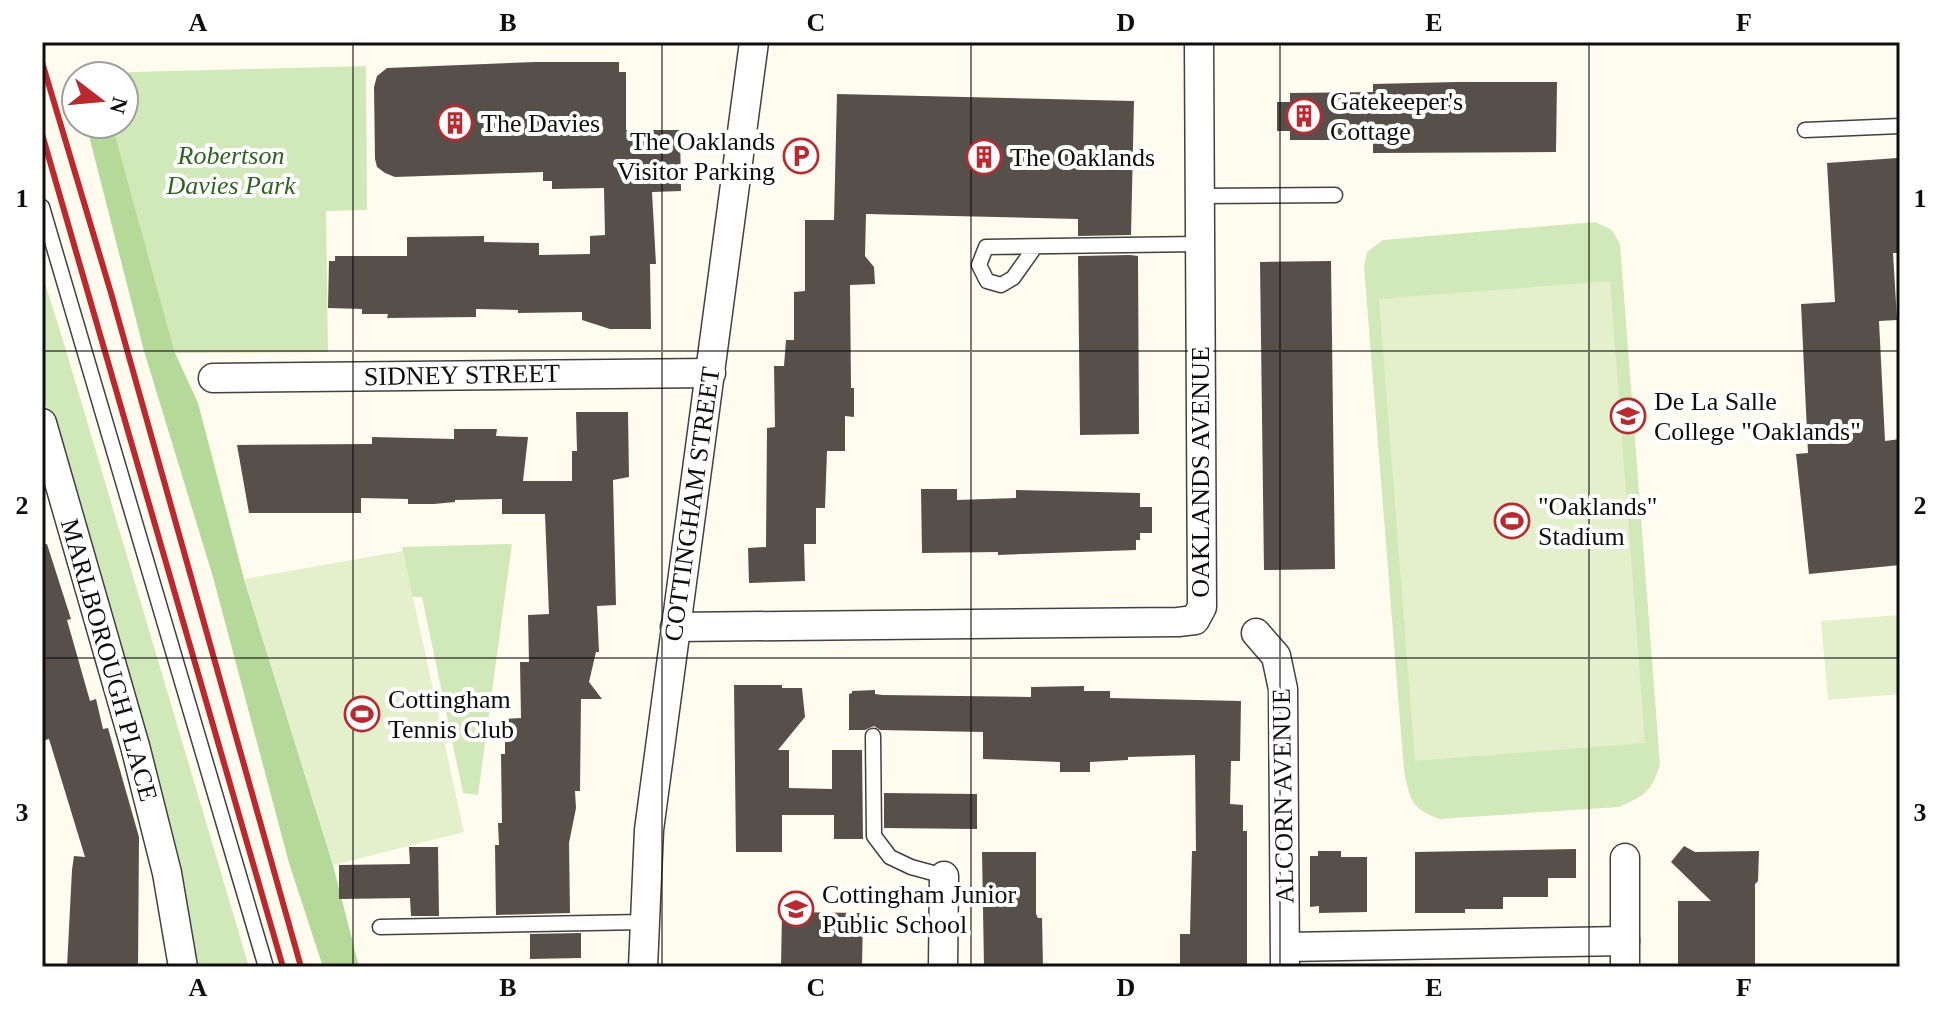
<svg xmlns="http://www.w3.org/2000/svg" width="1942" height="1009" font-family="Georgia,serif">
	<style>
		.green { fill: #d1e9b9 }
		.forest { fill: #b5d999 }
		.pitch { fill: #e3f0cb }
		.building { fill: #574f4a }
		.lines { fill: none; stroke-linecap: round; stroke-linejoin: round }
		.lane-casing { stroke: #414141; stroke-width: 17 }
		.street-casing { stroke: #414141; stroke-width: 31 }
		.lane { stroke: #fff; stroke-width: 14 }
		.street { stroke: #fff; stroke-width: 28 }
		.rail { stroke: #bc282d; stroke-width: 6 }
		.grid { fill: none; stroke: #0e0e0e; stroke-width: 2; stroke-opacity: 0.55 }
		.labels { text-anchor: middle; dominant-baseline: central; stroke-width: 8; stroke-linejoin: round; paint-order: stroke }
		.poi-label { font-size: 26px; fill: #0e0e0e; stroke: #fff; text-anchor: start }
		.park-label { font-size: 26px; font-style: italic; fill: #2d651f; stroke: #fff }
		.street-label { font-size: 26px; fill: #0e0e0e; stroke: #fff }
		.neatline { fill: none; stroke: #0e0e0e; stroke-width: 3 }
		.grid-label { font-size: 26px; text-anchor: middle; font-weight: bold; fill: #0e0e0e }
	</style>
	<rect width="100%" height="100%" fill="#fffcef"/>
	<g class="green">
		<path d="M366,66l1,144 -41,1 2,141 -153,1 -63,-229h12v-48h-26l-1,-3z"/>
		<path d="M1595,222l17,8 8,14 40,520c-8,28 -16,32 -41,43l-179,12c-29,-10 -30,-19 -36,-48l-40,-504 3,-15 16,-12z"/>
		<path d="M42,274l23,73 184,620h-54l-101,-398 -52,-177z"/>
		<path d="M512,544l-34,251 -15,-2 -41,-196h-10l-10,-50z"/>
	</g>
	<path class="forest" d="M86,124h26l63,229 23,50 46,176 89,286 26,102h-36l-34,-104 -76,-286 -69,-226z"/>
	<g class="pitch">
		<path d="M1610,281l35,462 -230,18 -36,-462z"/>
		<path d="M403,551l61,281 -131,33 -89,-286z"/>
		<path d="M1900,615v79l-72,6 -7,-79z"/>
	</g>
	<g class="building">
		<path d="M535,62h84v10h7v58h54l1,61 -29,1 4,72h-6l1,65h-41l-28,-9v-8l-64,1v-3l-42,-1v8l-89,1 1,-4h-26v-5l-34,-1 1,-47h6v-5h72v-19l77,-1v6l55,1v12l51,-1v-18l15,-1 -1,-47 -52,1v-8h-9v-9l-148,5 -10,-4 -8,-6 -2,-8 -1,-72 3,-11 10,-8z"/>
		<path d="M1456,82h101l-1,70 -183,1v-13h-83v-9h-13v-29h13v-9l83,-1v-8z"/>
		<path d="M837,94l297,7 -3,134 -53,1v-17l-212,-5 -1,42 9,11 1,17 -25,1 1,103h3v29l-9,-1v35h-18l-2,57h-9v36h-12l1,37 -56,2 -1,-35 18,-1 1,-119 8,-1 -1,-61h10l2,-26h8v-48l11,-1v-71h29z"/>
		<path d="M1897,158l3,95h-7l4,67 -18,1 6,120 15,-2v126l-91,9 -13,-120 12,-1 -7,-149 34,-2 -8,-139z"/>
		<path d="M1130,255l8,1 1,178 -59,1 -2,-179z"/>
		<path d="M1331,261l4,308 -71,1 -4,-308z"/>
		<path d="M576,412h52l1,65 -16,3 3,125 -19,1 2,46h-3l-7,30 13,17h-21l-1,92h-5l1,17 -7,35 1,70 -74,2 -1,-70h4l-1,-22h4l-1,-69h4v-35l16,-1 -1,-56h9l-1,-47 21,-1 -4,-100h-43v-15l-47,1v2l-21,2h-26v-5l-47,-1v15h-112l-12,-68 135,-1v-7l82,2v-10h43l-1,7 32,1 -5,44h49v-30h5z"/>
		<path d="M921,489h36v11l59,-2v-8l124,3v14h12v26h-12v7h-4v10l-138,5v-3l-76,1z"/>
		<path d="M47,544l24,75 -4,1 23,81 6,-2 7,30 5,-1 31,109 -1,130h-71l5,-97 2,-14 11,1 -36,-118 -7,2v-196z"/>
		<path d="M734,685h48v3h20l3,29 -27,33h11v38l43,1v-39h30l1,89h-29v-24h-52v37h-46z"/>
		<path d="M1084,686v5h26v7l131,3 -1,60h-9l-1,43 13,1v26h4v136h-67v-33h10l2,-83h4l-1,-96 -67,2v3l-38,2v10h-30v-10l-77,-3v-27l-103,-2 -6,-4 -9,4h-16v-36l3,-1v-2l23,-1v4l8,1 148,2v-10z"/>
		<path d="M884,793l93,1v35l-93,-1z"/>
		<path d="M1684,846l11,6 64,-1 -1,30 -3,3v83h-77v-66h33l-40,-39z"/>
		<path d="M409,847h29l1,69h-28l-1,-18 -71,1v-34l71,-1z"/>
		<path d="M1576,849v29h-28v19h-45v12h-38v4h-50v-61z"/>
		<path d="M1318,851h23v6h26v55l-48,1v-7l-9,1v-51h8z"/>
		<path d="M982,852h54v62l2,4h4l1,49h-59z"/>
		<path d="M782,912l81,1 -1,54h-81z"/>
		<path d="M581,933v25l-51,1v-25z"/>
	</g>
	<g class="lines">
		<g class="lane-casing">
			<g id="lane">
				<path d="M1805,130l95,-4"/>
				<path d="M1199,196l136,-1"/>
				<path d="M42,207l224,760"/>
				<path d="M1035,247l-22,31 -12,7 -14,-4 -8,-16 7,-18 213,-3"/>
				<path d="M873,736l1,100 16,21 21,10 33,9"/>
				<path d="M380,927l263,-5"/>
			</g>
		</g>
		<g class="street-casing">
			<g id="street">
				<path d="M213,378l498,-5"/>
				<path d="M42,423l93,323 32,127 16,94"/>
				<path d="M675,627l503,-5 17,-2 7,-13 -3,-565"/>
				<path d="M1256,633l20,23 7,33 2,278"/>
				<path d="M1286,947l339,-6"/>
				<path d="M643,967l6,-137 105,-788"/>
				<path d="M943,967l1,-91"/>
				<path d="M1625,967v-109"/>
			</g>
		</g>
		<use href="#lane" class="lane"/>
		<use href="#street" class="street"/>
		<g class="rail">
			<path d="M42,62l69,231 190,674"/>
			<path d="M42,134l241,833"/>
		</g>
	</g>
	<path class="grid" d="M353,42v925M662,42v925M971,42v925M1280,42v925M1589,42v925M42,351h1858M42,658h1858"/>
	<defs>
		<g id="building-ring" transform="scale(1.8)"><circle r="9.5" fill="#fff" stroke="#bc282d" stroke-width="1.5"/><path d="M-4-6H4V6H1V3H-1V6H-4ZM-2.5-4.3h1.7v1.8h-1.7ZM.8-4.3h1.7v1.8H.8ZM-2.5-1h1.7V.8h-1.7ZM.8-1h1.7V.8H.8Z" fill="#bc282d"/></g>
		<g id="parking-ring" transform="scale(1.8)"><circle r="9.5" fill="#fff" stroke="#bc282d" stroke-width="1.5"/><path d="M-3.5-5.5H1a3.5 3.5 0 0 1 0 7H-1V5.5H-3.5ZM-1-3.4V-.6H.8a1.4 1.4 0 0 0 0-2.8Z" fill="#bc282d"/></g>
		<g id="school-ring" transform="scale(1.8)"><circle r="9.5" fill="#fff" stroke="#bc282d" stroke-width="1.5"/><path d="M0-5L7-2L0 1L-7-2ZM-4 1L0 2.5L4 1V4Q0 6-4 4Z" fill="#bc282d"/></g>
		<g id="stadium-ring" transform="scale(1.8)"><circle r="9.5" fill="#fff" stroke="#bc282d" stroke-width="1.5"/><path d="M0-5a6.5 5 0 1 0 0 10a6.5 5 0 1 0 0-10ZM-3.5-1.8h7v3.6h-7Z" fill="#bc282d"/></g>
	</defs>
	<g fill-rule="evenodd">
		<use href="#building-ring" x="1304" y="116"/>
		<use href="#building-ring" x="455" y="123"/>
		<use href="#parking-ring" x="801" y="156"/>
		<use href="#building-ring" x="984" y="157"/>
		<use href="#school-ring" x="1628" y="416"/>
		<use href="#stadium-ring" x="1512" y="521"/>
		<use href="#stadium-ring" x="362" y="714"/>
		<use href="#school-ring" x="796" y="909"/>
	</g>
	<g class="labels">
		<g class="poi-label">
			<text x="1330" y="101">Gatekeeper's<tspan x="1330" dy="30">Cottage</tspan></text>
			<text x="481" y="123">The Davies</text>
			<text x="775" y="141" text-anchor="end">The Oaklands<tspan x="775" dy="30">Visitor Parking</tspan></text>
			<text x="1010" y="157">The Oaklands</text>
			<text x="1654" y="401">De La Salle<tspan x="1654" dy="30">College "Oaklands"</tspan></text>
			<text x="1538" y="506">"Oaklands"<tspan x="1538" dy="30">Stadium</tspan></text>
			<text x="388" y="699">Cottingham<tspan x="388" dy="30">Tennis Club</tspan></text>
			<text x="822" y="894">Cottingham Junior<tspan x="822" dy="30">Public School</tspan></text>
		</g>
		<g class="park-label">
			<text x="231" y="155">Robertson<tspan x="231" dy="30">Davies Park</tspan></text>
		</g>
		<g class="street-label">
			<text transform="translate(462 375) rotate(-1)">SIDNEY STREET</text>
			<text transform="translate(1200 472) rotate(-90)">OAKLANDS AVENUE</text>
			<text transform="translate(692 504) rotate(-82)">COTTINGHAM STREET</text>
			<text transform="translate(109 660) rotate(74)">MARLBOROUGH PLACE</text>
			<text transform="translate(1283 796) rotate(-91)">ALCORN AVENUE</text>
		</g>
	</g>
	<rect width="1942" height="1009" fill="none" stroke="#ffffff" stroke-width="88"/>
	<g transform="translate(100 100) rotate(106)"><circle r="38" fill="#ffffff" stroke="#9f9f9f" stroke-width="2"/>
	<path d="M0-6L14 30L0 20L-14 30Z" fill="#bc282d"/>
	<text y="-12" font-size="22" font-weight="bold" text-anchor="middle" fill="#0e0e0e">N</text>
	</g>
	<rect x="44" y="44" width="1854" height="921" class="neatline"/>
	<g class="grid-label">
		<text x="198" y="31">A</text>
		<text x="508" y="31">B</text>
		<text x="816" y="31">C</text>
		<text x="1126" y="31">D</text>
		<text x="1434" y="31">E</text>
		<text x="1744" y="31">F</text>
		<text x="22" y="207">1</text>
		<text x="1920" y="207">1</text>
		<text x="22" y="514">2</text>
		<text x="1920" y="514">2</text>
		<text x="22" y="821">3</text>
		<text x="1920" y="821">3</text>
		<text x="198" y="996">A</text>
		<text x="508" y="996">B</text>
		<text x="816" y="996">C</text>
		<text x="1126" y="996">D</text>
		<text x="1434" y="996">E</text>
		<text x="1744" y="996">F</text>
	</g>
</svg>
